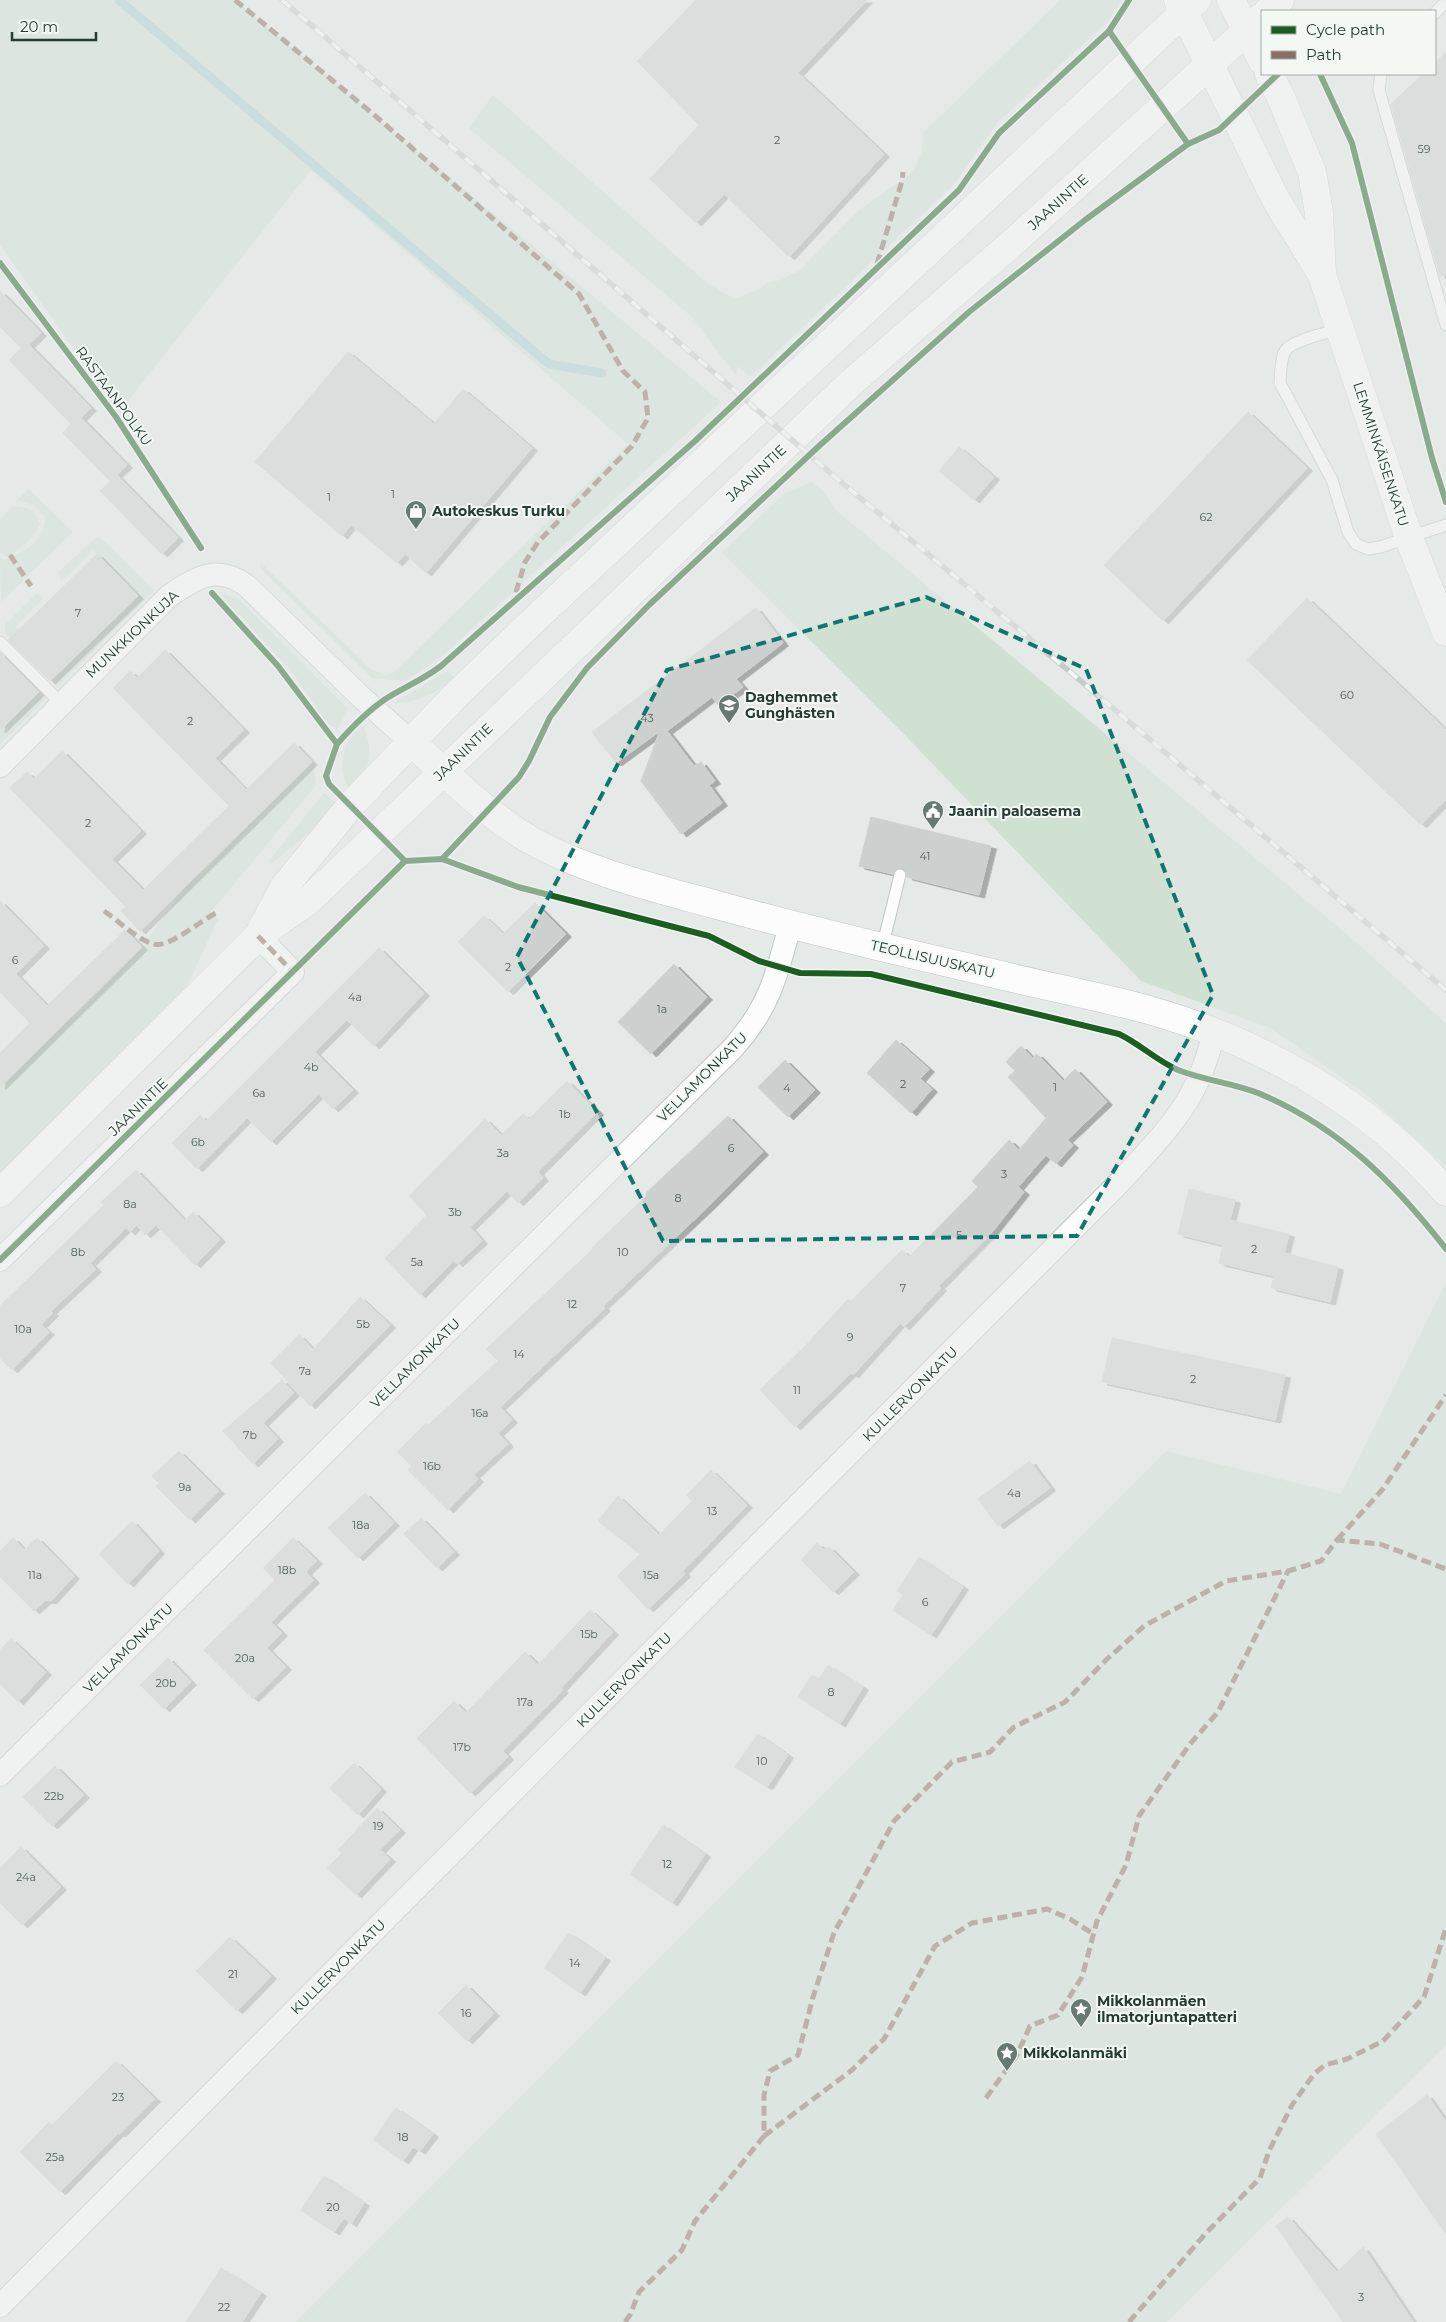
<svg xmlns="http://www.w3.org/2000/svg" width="1446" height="2322" font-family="Montserrat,sans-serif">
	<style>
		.green { fill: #d0e1d4 }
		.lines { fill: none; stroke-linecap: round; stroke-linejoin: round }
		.stream { stroke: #abd0d3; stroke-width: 9 }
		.building { fill: #ccd1cf; stroke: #ced2d0; filter: url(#shadow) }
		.service-casing { stroke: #c2c6c4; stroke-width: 13 }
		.minor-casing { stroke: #c2c6c4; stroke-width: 24 }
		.tertiary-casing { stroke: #c2c6c4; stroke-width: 29 }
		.secondary-casing { stroke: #c1c7c4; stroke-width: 29 }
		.service { stroke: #fbfcfb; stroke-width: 11 }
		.minor { stroke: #fbfcfb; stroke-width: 22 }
		.tertiary { stroke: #fbfcfb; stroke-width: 28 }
		.secondary { stroke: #fbfcfb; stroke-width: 28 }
		.rail-casing { stroke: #c7cac9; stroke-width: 5.5 }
		.rail { stroke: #f3f8f5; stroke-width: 4; stroke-dasharray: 11; stroke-linecap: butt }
		.quiet { stroke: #8d6e63; stroke-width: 5; stroke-dasharray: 10 5; stroke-linecap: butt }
		.cycleway-casing { stroke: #f3f8f5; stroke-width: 9 }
		.cycleway { stroke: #1b5e20; stroke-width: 6 }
		.marked { fill: none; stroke: #0f766e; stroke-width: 4; stroke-dasharray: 10 6; stroke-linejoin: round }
		.labels { text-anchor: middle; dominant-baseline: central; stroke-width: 4; stroke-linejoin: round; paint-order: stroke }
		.number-label { font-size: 11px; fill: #50615b }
		.street-label { font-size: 14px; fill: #253b33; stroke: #f3f8f5 }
		.poi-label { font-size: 14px; font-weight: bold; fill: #253b33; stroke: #f3f8f5; text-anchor: start }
	</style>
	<defs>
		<filter id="shadow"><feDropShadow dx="5.5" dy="3" stdDeviation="0" flood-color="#0004"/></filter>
	</defs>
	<rect width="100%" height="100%" fill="#e5e9e7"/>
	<g class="green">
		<path d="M0,0h235l486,402 -280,255 -35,24 -34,-3 -112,-110 1,-5 110,106 14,6 8,-2 235,-229 -317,-274 -192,242 -119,-167z"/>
		<path d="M1060,0h61l-12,20 -112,103 -42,60 -205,194 -12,-11 -2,10 -44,-59 -223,-189 24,-33 214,188 28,16 26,-11 5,-5 15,-3 19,-10 59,-60 50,-35 7,-9 6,-15 1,-18z"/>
		<path d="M812,482l11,9 15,21 511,424 97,87v143l-80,-72 -96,-66 -129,-47 -240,-250 -179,-179 63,-59z"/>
		<path d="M29,489l44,43 -72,70 -1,-45 4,3c20,-8 42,-19 41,-43l-11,-12 -17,-5z"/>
		<path d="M13,506c15,1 22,3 27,18 -8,16 -19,24 -33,33l-7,-5v-32z"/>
		<path d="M95,538h6l53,53 -97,95 -52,-53v-8l31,-31 8,4 -29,29 44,46 79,-77 -45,-46 -31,31 -4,-8z"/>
		<path d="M218,592l21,8 109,109 -11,21 -10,-7 -37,-54z"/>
		<path d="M0,651l46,47 -46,46v-14l32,-32 -32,-33z"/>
		<path d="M447,671l7,6c-17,17 -36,25 -60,26z"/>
		<path d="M363,726c6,12 9,32 2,44 -3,7 -10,13 -15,19 -15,-17 -7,-51 13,-63z"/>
		<path d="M314,761l2,24 -105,127 8,8 -3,3 -23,51 -14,25 -179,174v-88l142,-138 42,-59z"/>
		<path d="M324,793l14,12 -17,18 -50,41 -2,-3z"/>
		<path d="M1446,1283v762l-279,277h-871l870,-871 175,43z"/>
	</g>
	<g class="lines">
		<path class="stream" d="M119,0l430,364 53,9"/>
	</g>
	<g class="building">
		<path d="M696,0h171l-69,73 86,81 -95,103 -65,-63 -28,29 -46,-44 49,-54 -62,-64z"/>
		<path d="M1446,52v223l-6,1 -49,-172 32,-30h12v-11z"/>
		<path d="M0,291l41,42 -12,12 62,63 -10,10 46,47 -17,16 -47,-48 8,-9 -62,-64 12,-12 -21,-21z"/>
		<path d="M348,352l86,72 29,-35 69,59 -106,125 -21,-19 -8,9 -46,-38 -9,11 -87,-74z"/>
		<path d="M1248,412l59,56 -144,153 -59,-56z"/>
		<path d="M959,447l35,30 -20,23 -35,-29z"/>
		<path d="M117,475l61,63 -16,16 -62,-63z"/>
		<path d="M97,554l41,42 -88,85 -42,-41z"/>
		<path d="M1307,598l139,132v69l-25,26 -174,-165z"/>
		<path d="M756,608l27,35 -47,36 7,8 -25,18 -6,-8 -45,34 27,35 7,-4 14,19 -6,4 13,18 -41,31 -40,-53 19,-50 -44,32 -24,-31z"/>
		<path d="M165,650l79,80 -29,28 31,32 48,-47 18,19 -172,169 -19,-20 5,-4 -116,-119 17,-16 7,7 28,-28 79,80 -29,28 31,31 86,-84 -116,-118 17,-17 7,7z"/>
		<path d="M0,653l39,39 -39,38z"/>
		<path d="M871,817l120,29 -12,49 -72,-18v-5l-6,-4 -6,2 -2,4 -34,-8z"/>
		<path d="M0,901l44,45 -28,28 31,32 78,-76 17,17 -142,140v-34l30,-30 -30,-31z"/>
		<path d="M535,903l31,31 -58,58 -50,-50 26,-26 19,18z"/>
		<path d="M379,948l45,45 -50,53 -27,-26 -32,32 38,38 -20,19 -14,-15 -48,48 -24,-24 -50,51 -25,-26 28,-28 6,6z"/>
		<path d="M674,964l33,33 -56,57 -33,-32z"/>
		<path d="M896,1040l33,29 -9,10 12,10 -21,24 -44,-40z"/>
		<path d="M1021,1046l11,12 5,-4 26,27 12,-12 32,33 -40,38 6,5 -17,19 -10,-9 -28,32 6,5 -31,39 -54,55 2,2 -37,39 -4,-4 -47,52 -2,-2 -56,54 -35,-37 47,-46 41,-45 3,2 51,-51 7,7 69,-70 -6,-6 37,-41 10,10 27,-32 -38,-41 7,-6 -9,-9z"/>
		<path d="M785,1060l30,30 -27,27 -30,-30z"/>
		<path d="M567,1081l31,31 -60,60 5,6 -25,25 -11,-12 -37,36 12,14 -25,23 -3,-4 -34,35 -35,-37 42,-43 -18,-19 76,-77 16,16 22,-21 6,5z"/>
		<path d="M728,1116l35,36 -52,52 -108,102 2,2 -105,99 12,13 -14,13 10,11 -34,31 4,4 -30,31 -40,-40 4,-4 -15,-14 29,-29 2,2 70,-64 -12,-12 107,-100 -1,-1 55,-53 -1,-2z"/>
		<path d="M136,1170l49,51 8,-9 27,27 -25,26 -39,-40 -11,10 -8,-10 -7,7 -4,-4 -36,35 6,6 -45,42 2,2 -12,12 8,7 -37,38 -12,-12v-52l104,-101 -3,-3z"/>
		<path d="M1189,1189l46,11 -5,20 59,14 -5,19 54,14 -8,35 -59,-14 3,-12 -55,-13 4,-18 -45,-11z"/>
		<path d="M360,1297l30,28 -80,81 -39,-43 28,-28 14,15z"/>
		<path d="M1112,1338l173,37 -10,45 -173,-38z"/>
		<path d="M282,1380l12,13 -31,30 15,16 -25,25 -30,-33z"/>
		<path d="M179,1451l40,40 -29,29 -34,-34 3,-3 -7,-7z"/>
		<path d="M1030,1461l20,27 -52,38 -20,-27z"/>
		<path d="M711,1470l36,35 -64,66 2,3 -37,35 -31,-33 23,-22 -42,-33 20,-25 41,39 33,-34 -5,-6z"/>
		<path d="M365,1493l29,30 -36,35 -30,-30z"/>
		<path d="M421,1518l33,34 -17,16 -33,-34z"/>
		<path d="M132,1521l27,30 -31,33 -29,-30z"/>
		<path d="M13,1538l11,12 13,-12 37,38 -23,25 -5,-1 -12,11 -34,-34v-26z"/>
		<path d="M293,1538l24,23 -11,11 8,8 -43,42 11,11 -15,15 19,19 -33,32 -49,-49 71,-70 -12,-12z"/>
		<path d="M817,1543l7,7 5,-3 25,25 -21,20 -32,-32z"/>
		<path d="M919,1557l44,30 -32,48 -38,-25 10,-15 -6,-4z"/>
		<path d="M590,1610l23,22 -52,56 2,2 -60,61 5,6 -38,36 -53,-55 37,-37 12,12 59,-61 13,13z"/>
		<path d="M11,1639l35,33 -28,30 -18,-18v-34z"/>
		<path d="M168,1658l23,24 -27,27 -24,-24z"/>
		<path d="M828,1665l35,22 -23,37 -42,-27 14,-22 7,4z"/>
		<path d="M758,1734l30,21 -21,32 -32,-20z"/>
		<path d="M354,1763l27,26 -23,26 -28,-27z"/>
		<path d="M55,1766l29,29 -32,31 -29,-29z"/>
		<path d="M377,1808l23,22 -20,20 10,9 -34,36 -29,-27 15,-15 -4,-3z"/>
		<path d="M663,1825l42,29 -33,49 -42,-29z"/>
		<path d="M21,1847l40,40 -39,38 -22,-22v-35z"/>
		<path d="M569,1933l36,25 -25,35 -36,-25z"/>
		<path d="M230,1937l41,39 -34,35 -41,-40z"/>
		<path d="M466,1985l28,28 -27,28 -29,-28z"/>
		<path d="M116,2061l39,38 -35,35 -2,-1 -58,59 -40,-40 29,-30 3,3z"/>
		<path d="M1427,2095l19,27v112l-70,-100z"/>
		<path d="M396,2108l37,26 -13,17 -7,-4 -10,14 -30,-21z"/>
		<path d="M324,2176l40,27 -13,21 -7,-6 -10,14 -33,-22z"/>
		<path d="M1288,2217l49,55 26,-25 50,75h-70l-67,-96z"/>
		<path d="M221,2268l40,25 -19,29h-56z"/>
	</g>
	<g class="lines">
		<g class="service-casing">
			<g id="service">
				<path d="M1435,13l8,-8"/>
				<path d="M1381,74l-2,16 67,235"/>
				<path d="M1340,329c-13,4 -48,11 -55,22 -5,9 -4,22 -5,32l52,97 16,52 8,12 12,5 12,-2 66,-22"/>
				<path d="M0,642l61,61"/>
				<path d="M882,948l18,-73"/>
			</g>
		</g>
		<g class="minor-casing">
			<g id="minor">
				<path d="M0,766l169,-170c28,-19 48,-32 78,-10l113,110 51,46"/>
				<path d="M0,1260l293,-288 -35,-36"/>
				<path d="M0,1775l733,-727c36,-40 44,-73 57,-123"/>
				<path d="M0,2306l1119,-1123c30,-33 64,-66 81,-107 6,-14 10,-29 15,-44"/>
			</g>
		</g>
		<g class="tertiary-casing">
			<g id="tertiary">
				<path d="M1178,0l97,198 47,77 87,263 37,94"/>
				<path d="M1231,0l31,60"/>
				<path d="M1269,74l10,19 33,79 7,41 3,60"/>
				<path d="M411,742c38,34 76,73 121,99 56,31 123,47 185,64 91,25 183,47 275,68 52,13 106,23 157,37 112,32 221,93 297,182"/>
			</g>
		</g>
		<g class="secondary-casing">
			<g id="secondary">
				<path d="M1268,11l12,-11"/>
				<path d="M261,930l23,-43 67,-82 104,-109 79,-76 663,-620"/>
				<path d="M0,1193l258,-257 50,-35 545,-520 166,-144 243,-220"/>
			</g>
		</g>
		<use href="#service" class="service"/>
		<use href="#minor" class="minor"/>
		<use href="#tertiary" class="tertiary"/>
		<use href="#secondary" class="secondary"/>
		<g class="rail-casing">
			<path id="rail" d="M282,0l553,477 234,194 377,319"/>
		</g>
		<use href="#rail" class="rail"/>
		<g class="quiet">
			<path d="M235,0l137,113 207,181 44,77 22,21 3,26 -16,28 -94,96 -13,20 -12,40"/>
			<path d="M877,264l25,-83 1,-9"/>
			<path d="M10,555l21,31"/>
			<path d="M104,911c15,10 31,27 49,33 16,5 49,-25 65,-32"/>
			<path d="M258,936l35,36 -2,3"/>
			<path d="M1337,1540l45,-50 64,-95"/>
			<path d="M986,2098l31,-43 13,-29 28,-11 24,-38 15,-56 29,-56 13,-49 51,-72 28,-32 70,-141"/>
			<path d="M764,2136l88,-66 32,-31 51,-93 37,-23 75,-14 23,10 25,16"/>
			<path d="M625,2322l5,-7 9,-23 43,-42 13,-29 69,-85v-41l6,-24 28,-16 15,-58 21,-64 60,-112 58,-59 38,-10 24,-25 51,-25 41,-42 38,-34 82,-45 62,-10 33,-10 16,-21 43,4 66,25"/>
			<path d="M1129,2322l78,-90 53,-54 9,-27 23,-46 22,-31 11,-9 22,-6 36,-18 41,-44 22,-69"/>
		</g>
		<g class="cycleway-casing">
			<g id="cycleway">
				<path d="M1109,31l79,113"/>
				<path d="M1320,74l32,69 80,315 14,44"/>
				<path d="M0,263l116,154 85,131"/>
				<path d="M212,593l66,73 59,78 -11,32 3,8 76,77"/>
				<path d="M337,744c15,-17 30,-33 50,-46 18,-11 37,-19 54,-32l254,-225 264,-251 40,-57 110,-102 20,-31"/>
				<path d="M442,859l77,-82 10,-16 21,-44 37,-49 62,-63 170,-159 150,-134 116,-92 103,-76 31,-14 59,-56"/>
				<path d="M0,1260l405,-399 37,-2 76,28 191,49 50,25 41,12 71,1 248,60c21,10 38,27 59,36 25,10 54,13 80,23 80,33 136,89 188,156"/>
			</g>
		</g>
		<use href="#cycleway" class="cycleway"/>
	</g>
	<path d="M0 0H1446V2322H0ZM926,597l160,72 127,326 -136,241 -414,5 -146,-284 150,-287z" fill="#e5e9e7" fill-opacity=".55" fill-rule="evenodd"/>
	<path class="marked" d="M926,597l160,72 127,326 -136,241 -414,5 -146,-284 150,-287z"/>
	<defs>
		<g id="shop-pin" transform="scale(1.125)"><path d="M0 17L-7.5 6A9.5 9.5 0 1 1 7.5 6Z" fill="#687872" stroke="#f3f8f5"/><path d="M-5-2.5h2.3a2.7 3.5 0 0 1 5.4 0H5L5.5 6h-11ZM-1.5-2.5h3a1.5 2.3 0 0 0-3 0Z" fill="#fff"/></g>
		<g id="school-pin" transform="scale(1.125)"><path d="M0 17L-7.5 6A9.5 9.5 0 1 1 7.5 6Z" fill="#687872" stroke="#f3f8f5"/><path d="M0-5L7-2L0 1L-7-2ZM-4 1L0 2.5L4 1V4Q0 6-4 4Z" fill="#fff"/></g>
		<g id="civic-pin" transform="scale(1.125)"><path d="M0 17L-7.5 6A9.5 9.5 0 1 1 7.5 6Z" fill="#687872" stroke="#f3f8f5"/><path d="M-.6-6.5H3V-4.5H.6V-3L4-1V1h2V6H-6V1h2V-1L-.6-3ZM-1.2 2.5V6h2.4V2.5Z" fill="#fff"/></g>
		<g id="sight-pin" transform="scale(1.125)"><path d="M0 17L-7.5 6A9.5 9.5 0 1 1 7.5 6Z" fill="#687872" stroke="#f3f8f5"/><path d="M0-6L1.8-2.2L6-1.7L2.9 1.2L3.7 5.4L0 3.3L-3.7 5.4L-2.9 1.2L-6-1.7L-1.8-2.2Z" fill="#fff"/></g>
	</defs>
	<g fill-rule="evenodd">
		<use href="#shop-pin" x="416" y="511"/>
		<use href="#school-pin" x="729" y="705"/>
		<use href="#civic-pin" x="933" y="811"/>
		<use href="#sight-pin" x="1081" y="2009"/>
		<use href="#sight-pin" x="1007" y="2053"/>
	</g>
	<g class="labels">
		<g class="number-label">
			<text x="777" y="140">2</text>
			<text x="1424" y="149">59</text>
			<text x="393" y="494">1</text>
			<text x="329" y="497">1</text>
			<text x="1206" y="517">62</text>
			<text x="78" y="613">7</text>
			<text x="1347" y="695">60</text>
			<text x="647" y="718">43</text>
			<text x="190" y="721">2</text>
			<text x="88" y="823">2</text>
			<text x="925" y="856">41</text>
			<text x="15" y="960">6</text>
			<text x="508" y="967">2</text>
			<text x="355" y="997">4a</text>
			<text x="662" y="1009">1a</text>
			<text x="311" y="1067">4b</text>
			<text x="903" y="1084">2</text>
			<text x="1055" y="1087">1</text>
			<text x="787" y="1088">4</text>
			<text x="259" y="1093">6a</text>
			<text x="565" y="1114">1b</text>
			<text x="198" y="1142">6b</text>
			<text x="731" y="1148">6</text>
			<text x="503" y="1153">3a</text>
			<text x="1004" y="1174">3</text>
			<text x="678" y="1198">8</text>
			<text x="130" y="1204">8a</text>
			<text x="455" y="1212">3b</text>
			<text x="959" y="1235">5</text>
			<text x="1254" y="1249">2</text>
			<text x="78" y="1252">8b</text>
			<text x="623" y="1252">10</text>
			<text x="417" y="1262">5a</text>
			<text x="903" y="1288">7</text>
			<text x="572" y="1304">12</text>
			<text x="363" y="1324">5b</text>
			<text x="23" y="1329">10a</text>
			<text x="850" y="1337">9</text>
			<text x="519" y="1354">14</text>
			<text x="305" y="1371">7a</text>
			<text x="1193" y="1379">2</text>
			<text x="797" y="1390">11</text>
			<text x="480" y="1413">16a</text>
			<text x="250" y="1435">7b</text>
			<text x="432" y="1466">16b</text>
			<text x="185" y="1487">9a</text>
			<text x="1014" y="1493">4a</text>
			<text x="712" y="1511">13</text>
			<text x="361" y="1525">18a</text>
			<text x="287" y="1570">18b</text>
			<text x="35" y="1575">11a</text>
			<text x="651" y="1575">15a</text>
			<text x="925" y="1602">6</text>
			<text x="589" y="1634">15b</text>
			<text x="245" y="1658">20a</text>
			<text x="166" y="1683">20b</text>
			<text x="831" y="1692">8</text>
			<text x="525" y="1702">17a</text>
			<text x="462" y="1747">17b</text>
			<text x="762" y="1761">10</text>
			<text x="54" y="1796">22b</text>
			<text x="378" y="1826">19</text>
			<text x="667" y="1864">12</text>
			<text x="26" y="1877">24a</text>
			<text x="575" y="1963">14</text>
			<text x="233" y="1974">21</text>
			<text x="466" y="2013">16</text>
			<text x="118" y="2097">23</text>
			<text x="403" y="2137">18</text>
			<text x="55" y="2157">25a</text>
			<text x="333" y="2207">20</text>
			<text x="1361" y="2297">3</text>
			<text x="224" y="2307">22</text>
		</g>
		<g class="street-label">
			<text transform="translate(1058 202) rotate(-42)">JAANINTIE</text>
			<text transform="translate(114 396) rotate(54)">RASTAANPOLKU</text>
			<text transform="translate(1381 454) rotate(72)">LEMMINKÄISENKATU</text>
			<text transform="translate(756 473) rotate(-43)">JAANINTIE</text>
			<text transform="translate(132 634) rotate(-43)">MUNKKIONKUJA</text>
			<text transform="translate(463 752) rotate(-44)">JAANINTIE</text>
			<text transform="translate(933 959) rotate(13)">TEOLLISUUSKATU</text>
			<text transform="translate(702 1077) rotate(-45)">VELLAMONKATU</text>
			<text transform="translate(138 1107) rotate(-44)">JAANINTIE</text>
			<text transform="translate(415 1363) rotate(-45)">VELLAMONKATU</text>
			<text transform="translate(910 1394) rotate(-45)">KULLERVONKATU</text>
			<text transform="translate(128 1648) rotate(-45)">VELLAMONKATU</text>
			<text transform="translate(624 1680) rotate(-45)">KULLERVONKATU</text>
			<text transform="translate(338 1967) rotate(-45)">KULLERVONKATU</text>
		</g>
		<g class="poi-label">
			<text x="432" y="511">Autokeskus Turku</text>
			<text x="745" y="697">Daghemmet<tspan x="745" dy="16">Gunghästen</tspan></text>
			<text x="949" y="811">Jaanin paloasema</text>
			<text x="1097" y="2001">Mikkolanmäen<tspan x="1097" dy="16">ilmatorjuntapatteri</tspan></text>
			<text x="1023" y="2053">Mikkolanmäki</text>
		</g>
	</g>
	<rect x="1261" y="10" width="175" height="65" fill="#f3f8f5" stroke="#a1aca7"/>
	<rect x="1271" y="26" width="25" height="8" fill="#1b5e20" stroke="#a1aca7"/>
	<text x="1306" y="35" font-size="15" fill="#253b33">Cycle path</text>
	<rect x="1271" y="51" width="25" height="8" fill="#8d6e63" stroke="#a1aca7"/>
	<text x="1306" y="60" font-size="15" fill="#253b33">Path</text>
	<path d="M12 32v8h84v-8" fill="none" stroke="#253b33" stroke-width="2.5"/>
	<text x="20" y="32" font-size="15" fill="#253b33" stroke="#f3f8f5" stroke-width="4" paint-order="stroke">20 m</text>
</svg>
